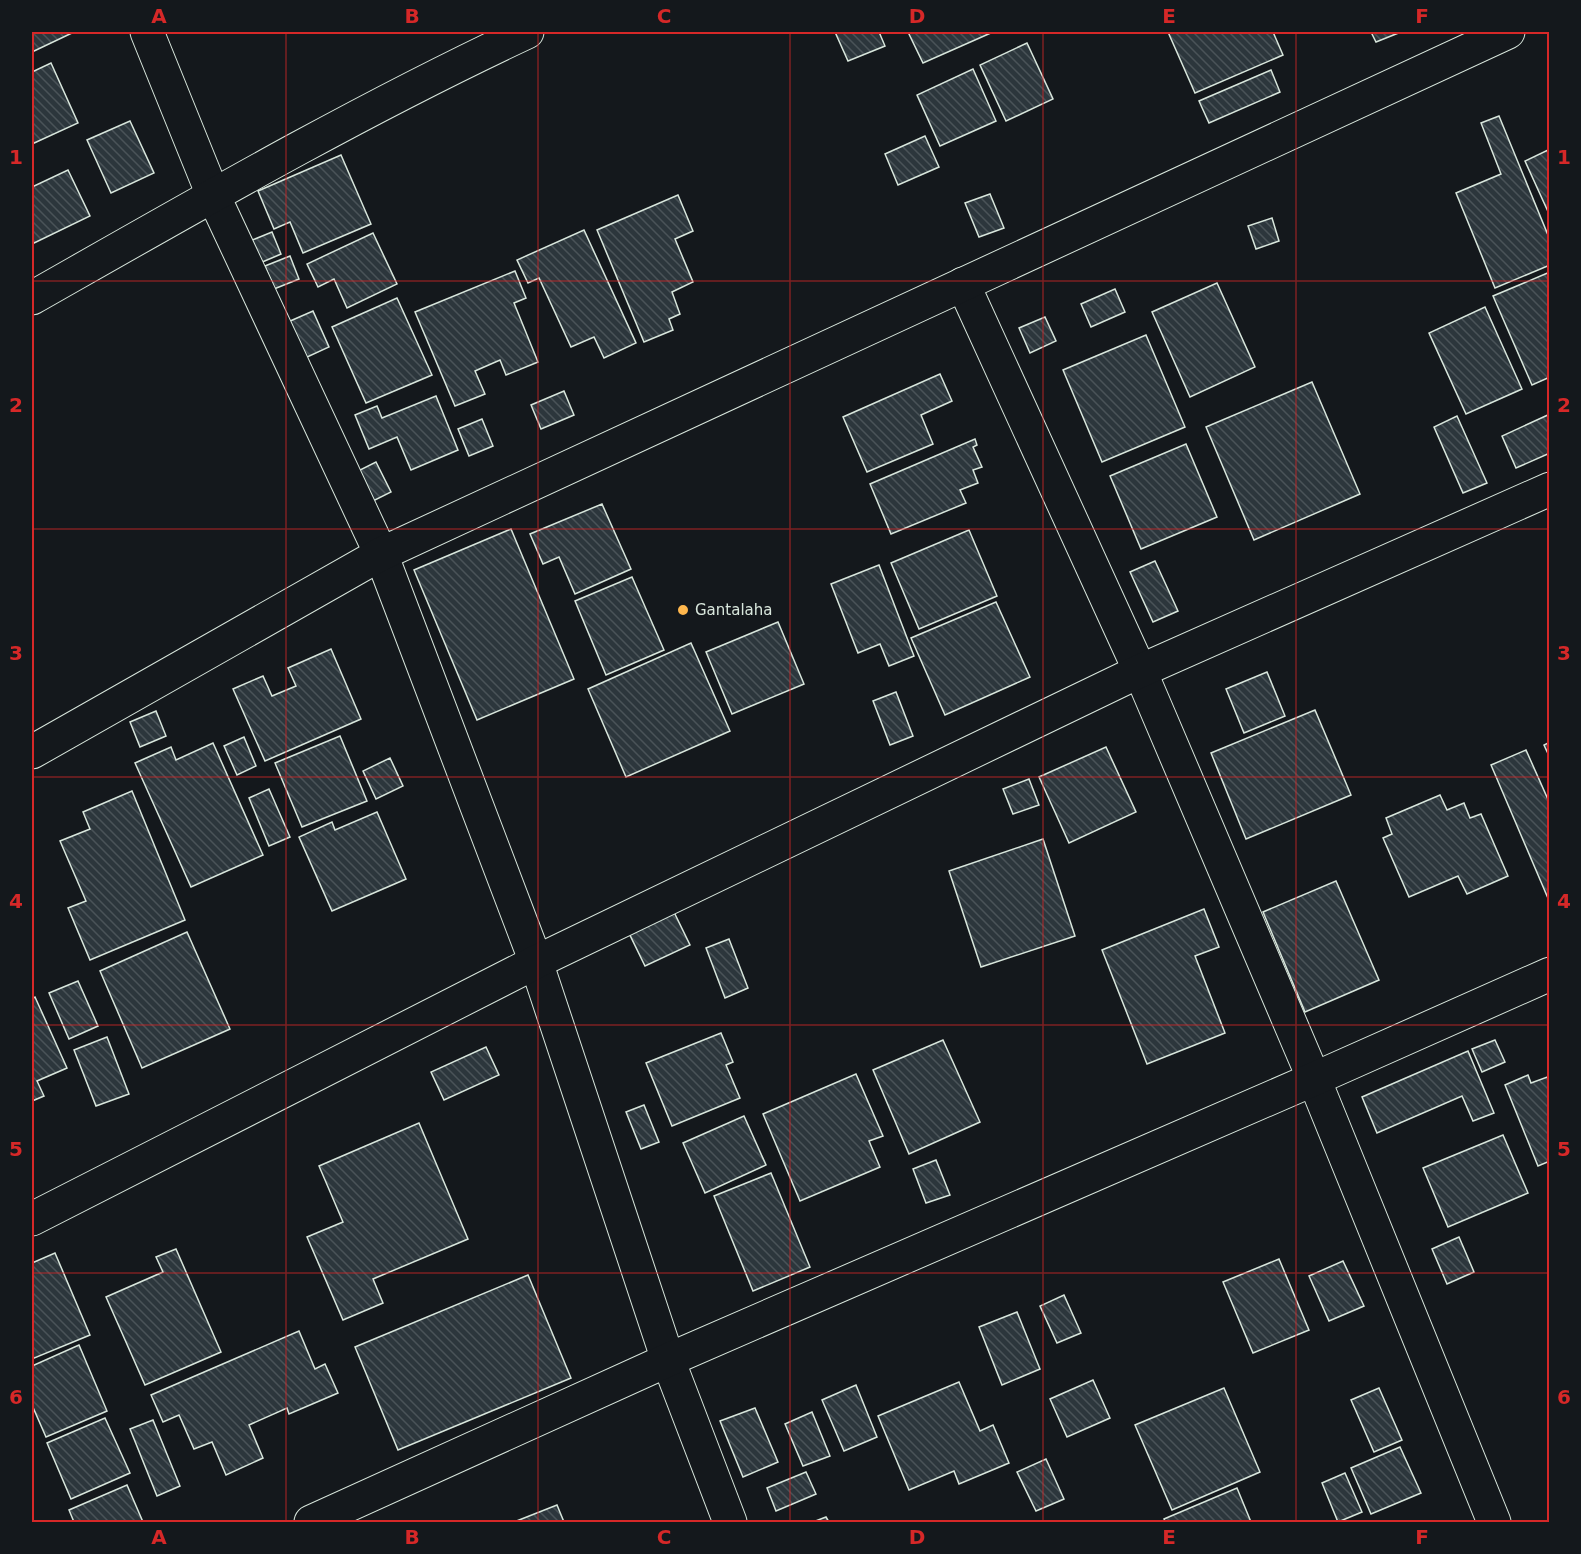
<svg xmlns="http://www.w3.org/2000/svg" width="1581" height="1554" font-family="'DejaVu Sans',sans-serif">
	<style>
		.building { fill: url(#building-back-hatch); stroke: #d8e6dc; stroke-width: 1.5 }
		.lines { fill: none; stroke-linecap: round; stroke-linejoin: round }
		.minor-casing { stroke: #d8e6dc; stroke-width: 35 }
		.minor { stroke: #14181c; stroke-width: 33 }
		.grid { fill: none; stroke: #d62828; stroke-width: 1.5; stroke-opacity: 0.55 }
		.poi-dot { fill: #ffb74d; stroke: #14181c; stroke-width: 2 }
		.labels { text-anchor: middle; dominant-baseline: central; stroke-width: 4.5; stroke-linejoin: round; paint-order: stroke }
		.poi-label { font-size: 15px; fill: #d8e6dc; stroke: #14181c; text-anchor: start }
		.neatline { fill: none; stroke: #d62828; stroke-width: 2 }
		.grid-label { font-size: 20px; text-anchor: middle; font-weight: bold; fill: #d62828 }
	</style>
	<defs>
		<pattern id="building-back-hatch" width="6" height="6" patternUnits="userSpaceOnUse" patternTransform="scale(1.5)"><rect width="6" height="6" fill="#2c363c"/><path d="M-1 5l2 2M0 0l6 6M5-1l2 2" fill="none" stroke="#4a5358"/></pattern>
	</defs>
	<rect width="100%" height="100%" fill="#14181c"/>
	<g class="building">
		<path d="M32,32h40v1l-40,19z"/>
		<path d="M835,32h44l6,14 -37,15z"/>
		<path d="M908,32h85l-70,31z"/>
		<path d="M1168,32h105l10,23 -88,38z"/>
		<path d="M1371,32h30l-25,10z"/>
		<path d="M1027,43l26,56 -47,22 -26,-56z"/>
		<path d="M51,63l27,60 -46,21v-72z"/>
		<path d="M973,69l23,52 -56,25 -23,-51z"/>
		<path d="M1271,70l9,22 -71,31 -10,-22z"/>
		<path d="M1499,116l51,124v25l-55,23 -39,-95 45,-19 -20,-51z"/>
		<path d="M130,121l24,52 -43,20 -24,-53z"/>
		<path d="M925,136l14,31 -41,18 -13,-31z"/>
		<path d="M1548,150l2,4v62l-25,-55z"/>
		<path d="M341,155l30,69 -68,29 -13,-31 -16,7 -16,-38z"/>
		<path d="M68,170l22,46 -58,28v-57z"/>
		<path d="M990,194l14,34 -25,9 -14,-34z"/>
		<path d="M678,195l15,36 -18,8 18,43 -21,10 8,22 -11,5 4,11 -29,12 -47,-112z"/>
		<path d="M1272,218l7,23 -23,8 -8,-23z"/>
		<path d="M584,230l52,113 -32,15 -10,-21 -23,10 -32,-69 -11,5 -11,-23z"/>
		<path d="M272,232l9,22 -21,9 -10,-22z"/>
		<path d="M373,233l24,51 -50,24 -13,-29 -16,8 -11,-23z"/>
		<path d="M290,256l9,23 -25,10 -9,-23z"/>
		<path d="M515,271l11,27 -12,5 24,59 -32,13 -6,-15 -25,11 10,23 -30,12 -40,-94z"/>
		<path d="M1550,272v105l-18,8 -39,-89z"/>
		<path d="M1217,283l38,84 -65,30 -38,-85z"/>
		<path d="M1115,289l10,23 -34,15 -10,-23z"/>
		<path d="M397,298l35,77 -66,28 -34,-76z"/>
		<path d="M1485,307l37,82 -56,25 -37,-81z"/>
		<path d="M313,311l16,36 -24,11 -17,-36z"/>
		<path d="M1045,317l11,24 -26,12 -11,-25z"/>
		<path d="M1146,335l39,92 -83,35 -39,-92z"/>
		<path d="M940,374l12,27 -31,14 12,29 -66,28 -24,-55z"/>
		<path d="M1312,382l48,112 -106,46 -48,-113z"/>
		<path d="M564,391l10,24 -33,14 -10,-24z"/>
		<path d="M436,396l22,54 -47,20 -14,-33 -28,12 -14,-34 22,-9 5,12z"/>
		<path d="M1550,414v39l-34,15 -14,-32z"/>
		<path d="M1457,416l30,67 -24,10 -29,-66z"/>
		<path d="M482,419l11,27 -24,10 -11,-27z"/>
		<path d="M975,439l2,6 -4,2 9,20 -9,3 5,13 -18,7 6,13 -75,31 -21,-50z"/>
		<path d="M1186,444l31,73 -76,32 -31,-73z"/>
		<path d="M376,462l15,30 -24,12 -15,-30z"/>
		<path d="M602,504l29,65 -56,25 -16,-37 -16,7 -13,-30z"/>
		<path d="M511,529l63,150 -97,41 -63,-150z"/>
		<path d="M969,530l28,66 -78,33 -28,-66z"/>
		<path d="M1155,561l23,50 -25,11 -23,-50z"/>
		<path d="M879,565l35,91 -25,10 -9,-22 -22,9 -27,-69z"/>
		<path d="M632,577l32,73 -58,25 -31,-74z"/>
		<path d="M996,602l34,75 -85,38 -34,-77z"/>
		<path d="M778,622l26,62 -72,30 -26,-62z"/>
		<path d="M691,643l39,88 -104,46 -38,-88z"/>
		<path d="M331,649l30,70 -96,42 -32,-72 30,-13 9,20 24,-10 -8,-18z"/>
		<path d="M1267,672l18,44 -41,17 -18,-44z"/>
		<path d="M896,692l17,44 -23,9 -17,-44z"/>
		<path d="M1315,710l36,85 -105,44 -35,-86z"/>
		<path d="M156,711l10,25 -26,11 -10,-25z"/>
		<path d="M340,736l27,65 -65,26 -27,-64z"/>
		<path d="M244,737l12,29 -19,9 -13,-29z"/>
		<path d="M1550,742v16l-6,-13z"/>
		<path d="M213,743l50,112 -72,32 -56,-124 36,-16 5,13z"/>
		<path d="M1106,747l30,65 -67,31 -30,-66z"/>
		<path d="M1526,750l24,54v99l-59,-138z"/>
		<path d="M390,758l13,28 -27,13 -13,-28z"/>
		<path d="M1029,779l10,26 -26,9 -10,-25z"/>
		<path d="M269,789l21,48 -21,9 -20,-48z"/>
		<path d="M132,791l53,129 -95,40 -22,-52 18,-7 -26,-60 30,-12 -7,-17z"/>
		<path d="M1440,795l7,15 17,-7 6,15 11,-4 27,62 -41,18 -9,-18 -49,21 -26,-59 9,-4 -6,-16z"/>
		<path d="M377,812l29,67 -74,32 -33,-74 33,-15 3,8z"/>
		<path d="M1043,839l32,97 -94,31 -32,-96z"/>
		<path d="M1336,881l43,99 -74,32 -42,-100z"/>
		<path d="M671,906l19,39 -45,21 -19,-39z"/>
		<path d="M1204,909l15,38 -24,9 30,77 -78,31 -45,-114z"/>
		<path d="M187,932l43,97 -88,39 -42,-97z"/>
		<path d="M729,939l19,49 -23,10 -19,-50z"/>
		<path d="M78,981l20,45 -29,13 -20,-46z"/>
		<path d="M35,997l32,71 -30,13 7,15 -12,5v-102z"/>
		<path d="M721,1033l12,29 -7,3 14,33 -68,28 -26,-63z"/>
		<path d="M107,1037l22,57 -33,12 -22,-56z"/>
		<path d="M943,1040l37,82 -71,32 -36,-84z"/>
		<path d="M1495,1040l10,22 -23,10 -10,-23z"/>
		<path d="M486,1047l13,28 -55,25 -13,-28z"/>
		<path d="M1468,1051l26,62 -21,8 -11,-25 -85,37 -15,-36z"/>
		<path d="M856,1074l27,62 -14,5 11,26 -80,34 -37,-87z"/>
		<path d="M1528,1075l3,8 19,-7v85l-12,5 -33,-81z"/>
		<path d="M644,1105l15,37 -18,7 -15,-37z"/>
		<path d="M744,1116l22,49 -61,28 -22,-50z"/>
		<path d="M419,1123l49,116 -95,40 10,24 -40,17 -36,-83 36,-15 -24,-56z"/>
		<path d="M1503,1135l25,58 -80,34 -25,-59z"/>
		<path d="M936,1160l14,35 -24,8 -13,-34z"/>
		<path d="M771,1173l39,94 -57,24 -39,-95z"/>
		<path d="M1459,1237l15,35 -27,12 -15,-35z"/>
		<path d="M176,1249l45,103 -76,33 -39,-88 57,-25 -7,-15z"/>
		<path d="M55,1253l35,82 -58,24v-96z"/>
		<path d="M1279,1259l30,71 -56,23 -30,-71z"/>
		<path d="M1343,1261l21,45 -35,15 -20,-45z"/>
		<path d="M528,1275l43,103 -173,72 -43,-103z"/>
		<path d="M1064,1295l17,38 -24,10 -17,-37z"/>
		<path d="M1017,1312l23,57 -38,16 -23,-58z"/>
		<path d="M299,1331l16,38 10,-5 13,29 -49,21 -2,-6 -38,17 14,33 -37,17 -14,-33 -18,7 -15,-34 -16,7 -12,-27z"/>
		<path d="M79,1345l28,66 -61,26 -14,-32v-39z"/>
		<path d="M1093,1380l17,38 -43,19 -17,-38z"/>
		<path d="M959,1382l21,49 13,-6 16,38 -50,21 -5,-13 -45,19 -31,-74z"/>
		<path d="M856,1385l21,52 -33,14 -22,-51z"/>
		<path d="M1224,1388l36,84 -88,38 -37,-85z"/>
		<path d="M1379,1388l23,52 -28,12 -23,-52z"/>
		<path d="M755,1408l23,54 -35,15 -23,-56z"/>
		<path d="M812,1412l18,44 -27,10 -18,-42z"/>
		<path d="M105,1418l25,55 -59,26 -24,-56z"/>
		<path d="M153,1420l27,66 -23,10 -27,-67z"/>
		<path d="M1400,1447l21,46 -50,21 -20,-46z"/>
		<path d="M1046,1459l18,40 -28,12 -19,-39z"/>
		<path d="M806,1472l10,22 -40,17 -9,-23z"/>
		<path d="M1345,1473l17,39 -24,10 -16,-39z"/>
		<path d="M127,1485l16,37h-69l-5,-12z"/>
		<path d="M1237,1488l14,34h-86l-1,-3z"/>
		<path d="M557,1505l7,17h-50z"/>
		<path d="M826,1517l3,5h-16z"/>
	</g>
	<g class="lines">
		<g class="minor-casing">
			<g id="minor">
				<path d="M147,32l66,163 168,359 155,408 132,398 62,162"/>
				<path d="M963,284l177,387 174,408 180,443"/>
				<path d="M32,298c162,-92 326,-187 495,-266"/>
				<path d="M32,752l349,-198 1127,-522"/>
				<path d="M32,1219l504,-257 604,-291 410,-182"/>
				<path d="M311,1522l357,-162 646,-281 236,-105"/>
			</g>
		</g>
		<use href="#minor" class="minor"/>
	</g>
	<path class="grid" d="M286,32v1490M538,32v1490M790,32v1490M1043,32v1490M1296,32v1490M32,281h1518M32,529h1518M32,777h1518M32,1025h1518M32,1273h1518"/>
	<circle class="poi-dot" cx="683" cy="610" r="6"/>
	<g class="labels">
		<g class="poi-label">
			<text x="695" y="610">Gantalaha</text>
		</g>
	</g>
	<rect width="1581" height="1554" fill="none" stroke="#14181c" stroke-width="66"/>
	<rect x="33" y="33" width="1515" height="1488" class="neatline"/>
	<g class="grid-label">
		<text x="159" y="23">A</text>
		<text x="412" y="23">B</text>
		<text x="664" y="23">C</text>
		<text x="917" y="23">D</text>
		<text x="1169" y="23">E</text>
		<text x="1422" y="23">F</text>
		<text x="16" y="164">1</text>
		<text x="1564" y="164">1</text>
		<text x="16" y="412">2</text>
		<text x="1564" y="412">2</text>
		<text x="16" y="660">3</text>
		<text x="1564" y="660">3</text>
		<text x="16" y="908">4</text>
		<text x="1564" y="908">4</text>
		<text x="16" y="1156">5</text>
		<text x="1564" y="1156">5</text>
		<text x="16" y="1404">6</text>
		<text x="1564" y="1404">6</text>
		<text x="159" y="1544">A</text>
		<text x="412" y="1544">B</text>
		<text x="664" y="1544">C</text>
		<text x="917" y="1544">D</text>
		<text x="1169" y="1544">E</text>
		<text x="1422" y="1544">F</text>
	</g>
</svg>
